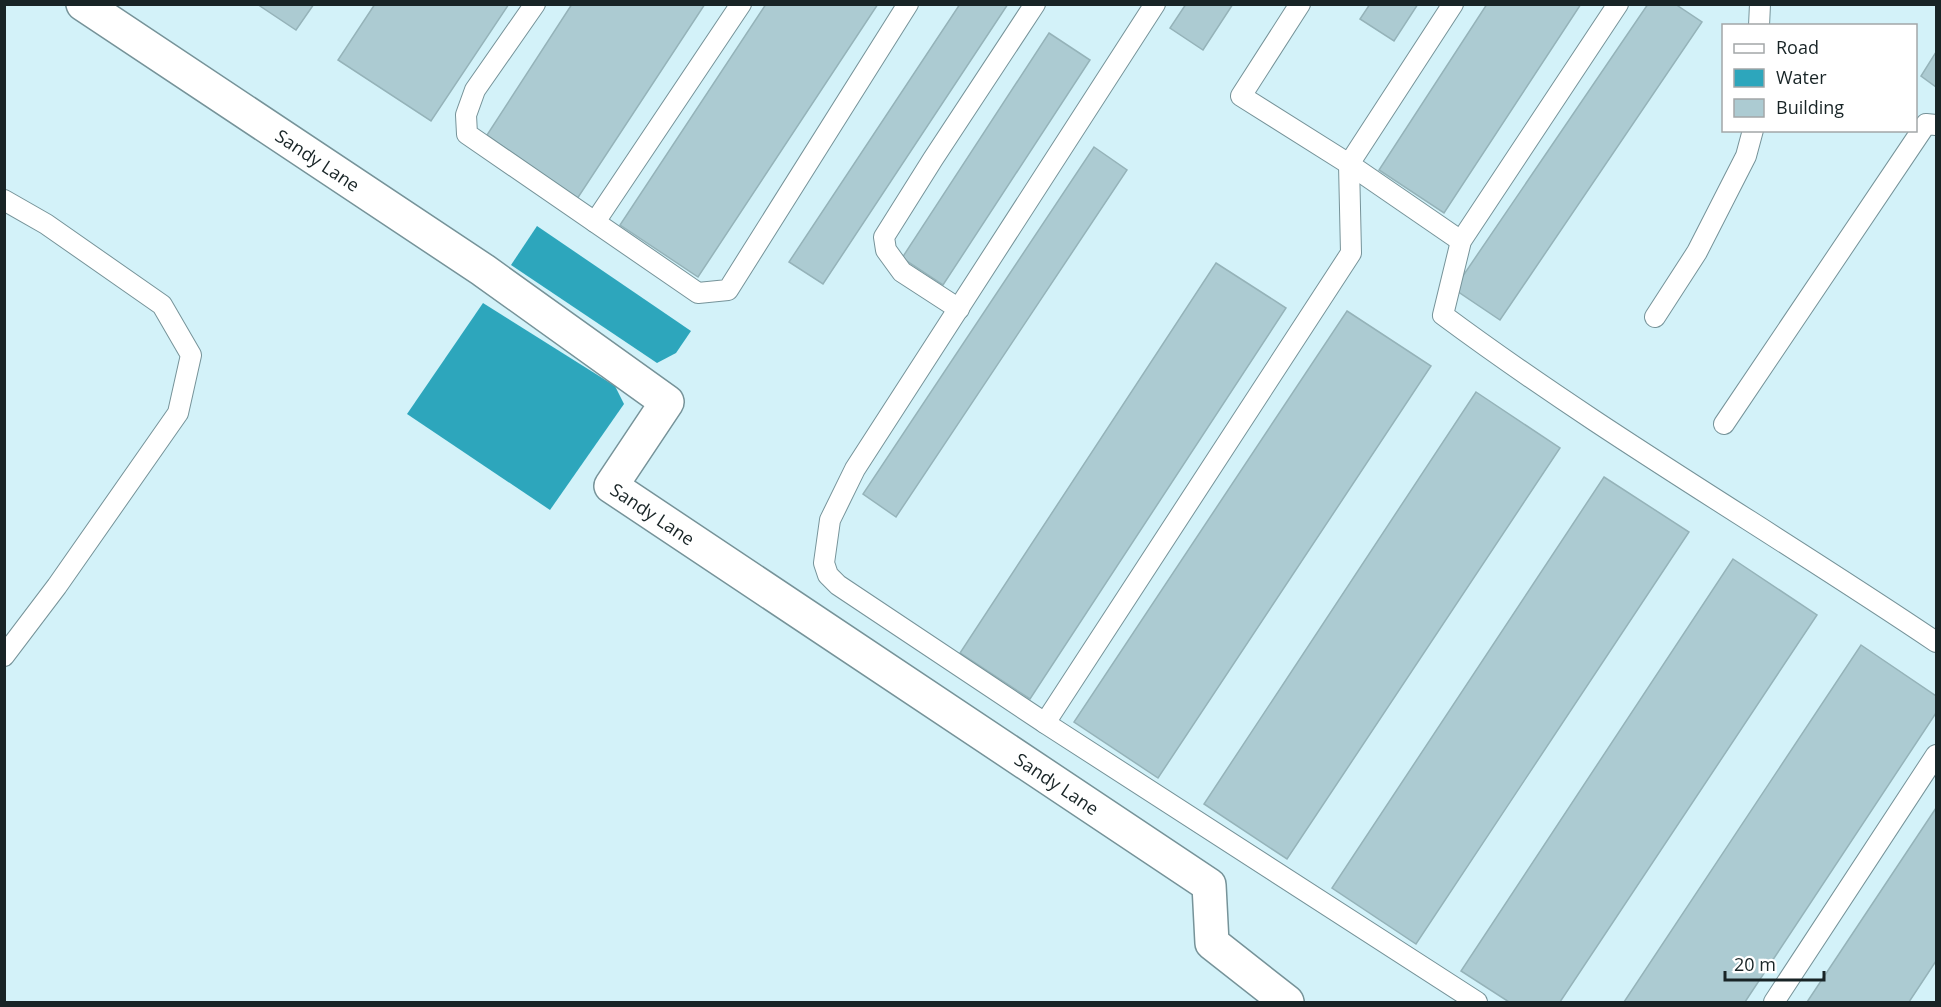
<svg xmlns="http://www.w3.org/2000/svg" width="1941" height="1007" font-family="'Open Sans',sans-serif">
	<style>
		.water { fill: #2da6bc }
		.building { fill: #accbd2; stroke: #95b3b9; stroke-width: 1.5 }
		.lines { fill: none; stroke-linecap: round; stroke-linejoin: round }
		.lane-casing { stroke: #769399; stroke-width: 22 }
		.street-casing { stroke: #769399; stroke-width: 36 }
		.lane { stroke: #fff; stroke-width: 20 }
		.street { stroke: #fff; stroke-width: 33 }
		.labels { text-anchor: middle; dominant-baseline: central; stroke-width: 4.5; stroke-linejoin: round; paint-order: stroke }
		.street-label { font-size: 18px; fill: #182426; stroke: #fff }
	</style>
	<rect width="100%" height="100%" fill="#d3f2f9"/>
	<g class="water">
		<path d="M537,226l154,105 -15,22 -19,10 -146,-98z"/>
		<path d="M483,303l132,83 9,18 -74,106 -143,-96z"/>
	</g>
	<g class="building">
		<path d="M257,4h57l-18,26z"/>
		<path d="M375,4h134l-78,117 -93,-61z"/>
		<path d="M572,4h133l-128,195 -90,-64z"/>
		<path d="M766,4h112l-180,273 -78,-52z"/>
		<path d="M960,4h48l-185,280 -34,-22z"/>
		<path d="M1186,4h47l-30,46 -33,-22z"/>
		<path d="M1370,4h48l-24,37 -34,-22z"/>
		<path d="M1487,4h94l-137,209 -65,-43z"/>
		<path d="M1648,4h27l27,18 -202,298 -46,-31z"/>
		<path d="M1049,33l41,27 -147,225 -41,-27z"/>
		<path d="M1936,52v35l-15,-11z"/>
		<path d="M1094,147l33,23 -231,347 -33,-23z"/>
		<path d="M1216,263l70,45 -256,391 -70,-46z"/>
		<path d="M1347,311l84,55 -273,412 -84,-56z"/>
		<path d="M1476,392l84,56 -273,411 -83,-55z"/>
		<path d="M1604,477l85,55 -273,412 -84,-56z"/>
		<path d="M1733,559l84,56 -257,387h-51l-48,-31z"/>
		<path d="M1861,645l75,51v17l-191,289h-121z"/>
		<path d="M1936,808v153l-27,41h-102z"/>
	</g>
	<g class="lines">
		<g class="lane-casing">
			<g id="lane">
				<path d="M535,4l-60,86 -9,25 1,19 231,159 30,-3 180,-286"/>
				<path d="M1300,4l-59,92 108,68 104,-160"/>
				<path d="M1618,4l-157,237 -18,74c159,118 330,217 493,327"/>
				<path d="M1759,26l1,-22"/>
				<path d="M1349,164l2,89 -306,470 432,279"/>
				<path d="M1349,164l112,77"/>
				<path d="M4,200l42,24 116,81 29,50 -13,58 -121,173 -53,70"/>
				<path d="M595,222l146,-218"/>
				<path d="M959,309l-57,-37 -16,-22 -2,-13 49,-78 102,-155"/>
				<path d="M1655,317l42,-65 49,-96 7,-26"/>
				<path d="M1724,424l202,-300 10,1"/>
				<path d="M1045,723l-207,-138 -10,-10 -4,-12 6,-43 25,-51 300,-465"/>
				<path d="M1774,1002l162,-247"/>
			</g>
		</g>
		<g class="street-casing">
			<g id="street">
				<path id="s1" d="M83,4l400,266 184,132 -56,84 598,399 3,58 75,59"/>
			</g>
		</g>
		<use href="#lane" class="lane"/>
		<use href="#street" class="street"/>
	</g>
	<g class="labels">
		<g class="street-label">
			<text stroke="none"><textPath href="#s1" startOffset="282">Sandy Lane</textPath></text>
			<text stroke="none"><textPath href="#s1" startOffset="858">Sandy Lane</textPath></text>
			<text stroke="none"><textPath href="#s1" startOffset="1344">Sandy Lane</textPath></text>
		</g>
	</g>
	<rect width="1941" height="1007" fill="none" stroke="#182426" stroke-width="12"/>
	<rect x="1722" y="24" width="195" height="108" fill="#ffffff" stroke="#a3a7a8" stroke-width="1.5"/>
	<rect x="1734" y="44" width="30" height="9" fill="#ffffff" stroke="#a3a7a8" stroke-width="1.5"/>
	<text x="1776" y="54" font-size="18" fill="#182426">Road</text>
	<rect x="1734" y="69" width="30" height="18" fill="#2da6bc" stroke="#a3a7a8" stroke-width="1.5"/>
	<text x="1776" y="84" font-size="18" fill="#182426">Water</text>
	<rect x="1734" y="99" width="30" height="18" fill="#accbd2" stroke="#a3a7a8" stroke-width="1.5"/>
	<text x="1776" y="114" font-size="18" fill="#182426">Building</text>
	<path d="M1725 971v9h99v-9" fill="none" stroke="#182426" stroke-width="3"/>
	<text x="1734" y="971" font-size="18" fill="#182426" stroke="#ffffff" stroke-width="4.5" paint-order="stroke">20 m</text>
</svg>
